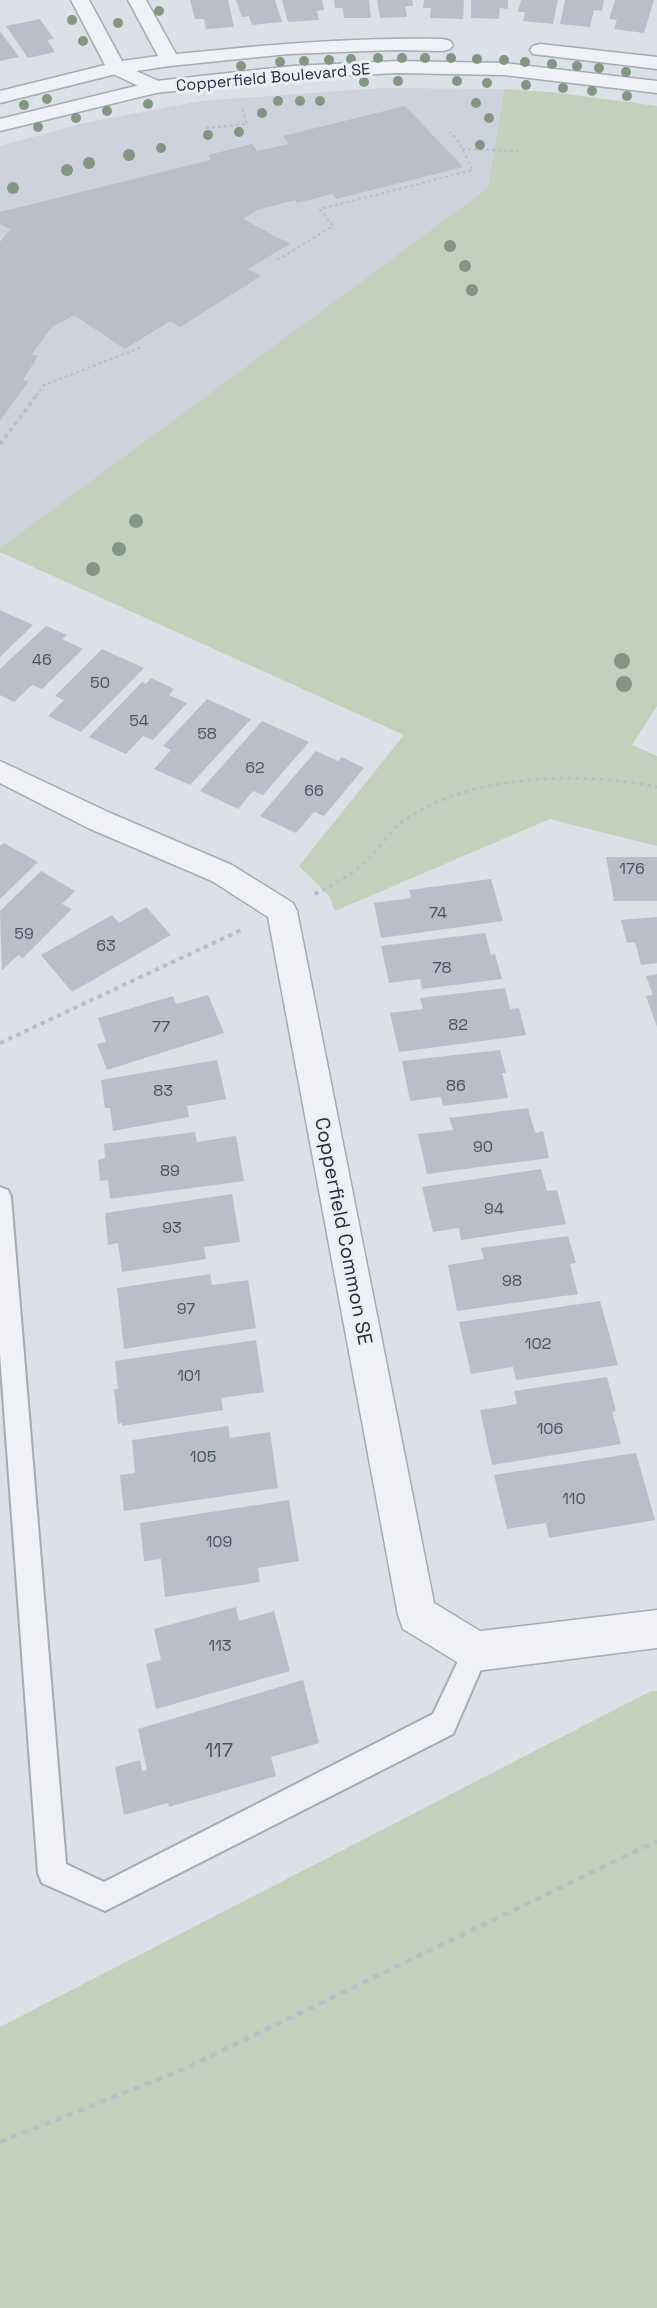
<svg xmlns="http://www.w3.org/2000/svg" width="657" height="2308" font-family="'Space Grotesk',sans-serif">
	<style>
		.built { fill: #ced2dc }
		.green { fill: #c1d1bc }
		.building { fill: #b9beca }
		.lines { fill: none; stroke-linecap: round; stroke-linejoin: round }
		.service-casing { stroke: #a5aab4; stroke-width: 4 }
		.minor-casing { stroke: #a5aab4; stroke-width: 3 }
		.tertiary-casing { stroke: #a5aab4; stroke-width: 3 }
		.path-far3 { stroke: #babec5; stroke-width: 2; stroke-dasharray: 3 3; stroke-linecap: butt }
		.path-far2 { stroke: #babec5; stroke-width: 3; stroke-dasharray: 4 4; stroke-linecap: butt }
		.path-far1 { stroke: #babec5; stroke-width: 4; stroke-dasharray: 4.5 4.5; stroke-linecap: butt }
		.path { stroke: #babec5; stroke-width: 4.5; stroke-dasharray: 6 6; stroke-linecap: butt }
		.service { fill: #eff1f5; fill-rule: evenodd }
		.minor { fill: #eff1f5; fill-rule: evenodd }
		.tertiary { fill: #eff1f5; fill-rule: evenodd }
		.tree { fill: #819683 }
		.labels { text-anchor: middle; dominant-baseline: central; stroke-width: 6; stroke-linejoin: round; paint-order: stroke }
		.far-street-label { font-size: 16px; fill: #252d3e; stroke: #ebeff5 }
		.number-label { font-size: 16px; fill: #4a5161 }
		.street-label { font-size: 20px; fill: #252d3e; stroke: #ebeff5 }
		.near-number-label { font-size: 20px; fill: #4a5161 }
	</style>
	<rect width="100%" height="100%" fill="#dce0e7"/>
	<path class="built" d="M382,88l122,1 -16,99 -488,360v-402l84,-23 117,-22z"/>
	<g class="green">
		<path d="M504,89l55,4 98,13v600l-25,39 25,11v90l-107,-27 -215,92 -6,-15 -30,-30 105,-131 -404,-183v-4l488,-360z"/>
		<path d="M651,1691h6v617h-657v-281z"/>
	</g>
	<g class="building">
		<path d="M190,0h38l6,27 -28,2 -2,-10h-9z"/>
		<path d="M236,0h39l7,22 -30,3 -3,-9 -7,1z"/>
		<path d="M282,0h40l2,10 -7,1 2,9 -31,2z"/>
		<path d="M334,0h35l2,18h-27l-1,-10h-8z"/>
		<path d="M377,0h35l1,6h-8l2,11 -27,1z"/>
		<path d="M424,0h40l-1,19 -33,-1 1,-10h-8z"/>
		<path d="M471,0h37v9l-8,-1 -1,11 -28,-1z"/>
		<path d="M521,0h37l-5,24 -30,-3 2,-9h-7z"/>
		<path d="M565,0h39l-2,11 -8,-1 -4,17 -30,-3z"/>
		<path d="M615,0h39l-10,33 -30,-4 3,-9 -8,-1z"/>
		<path d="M40,19l14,20 -7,1 8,12 -27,6 -22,-32z"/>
		<path d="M0,31l19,26 -19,4z"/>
		<path d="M405,106l58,61 -127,32 -4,-5 -35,9 -2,-3 -38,10 -14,9 47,25 -42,25 13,7 -81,51 -10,-6 -45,28 -51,-34 -22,12 -20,27 6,2 -15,24 6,1 -29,40v-179l10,-13 -10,-5v-12l211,-52 -3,-5 44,-11 5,7 32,-7 -6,-8z"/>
		<path d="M0,610l33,15 -33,32z"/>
		<path d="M46,626l21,9 -5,4 21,10 -41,40 -10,-4 -18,17 -14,-7v-26z"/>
		<path d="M102,649l42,19 -63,64 -33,-16 16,-16 -9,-4z"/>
		<path d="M151,678l23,11 -5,6 18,8 -34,37 -10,-4 -17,18 -37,-17 53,-55 4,2z"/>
		<path d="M207,699l44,20 -61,66 -36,-16 17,-19 -8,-4z"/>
		<path d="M262,721l47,21 -46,53 -10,-4 -15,18 -38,-18z"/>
		<path d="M316,751l22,10 4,-4 22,11 -40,48 -10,-4 -18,21 -36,-17z"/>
		<path d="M4,843l34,19 -38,37v-53z"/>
		<path d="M606,857h51v44h-43z"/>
		<path d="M41,871l34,20 -13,13 10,5 -49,49 -5,-3 -16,15 -2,-59z"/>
		<path d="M491,879l12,42 -122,17 -7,-35 37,-5 -2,-8z"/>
		<path d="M146,907l25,28 -99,57 -31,-37 71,-40 7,8z"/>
		<path d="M657,917v46l-16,2 -6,-23 -8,1 -6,-23z"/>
		<path d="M485,933l6,22 4,-1 7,25 -80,10 -2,-10 -31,4 -8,-37z"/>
		<path d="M657,974v53l-11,-31 7,-1 -7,-19z"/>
		<path d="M505,988l5,21 9,-1 7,27 -127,17 -9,-39 33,-4 -3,-11z"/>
		<path d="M208,995l16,38 -117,37 -10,-26 9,-2 -8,-24 75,-22 3,8z"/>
		<path d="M500,1050l6,23h-4l6,25 -65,8 -2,-9 -31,4 -8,-40z"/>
		<path d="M217,1060l9,39 -39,7 2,11 -76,14 -3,-23h-5l-4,-28z"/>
		<path d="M528,1108l7,25 8,-2 6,27 -122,16 -9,-40 35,-4 -4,-12z"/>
		<path d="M195,1132l2,10 39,-6 8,45 -134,18 -2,-19 -8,1 -2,-21 7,-2 -1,-14z"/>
		<path d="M541,1169l6,22 10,-1 9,34 -105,16 -2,-12 -26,4 -11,-45z"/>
		<path d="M232,1194l8,48 -36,5 2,12 -84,13 -4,-29 -10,2 -3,-32z"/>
		<path d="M568,1236l8,27 -6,1 8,30 -121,17 -9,-46 36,-6 -3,-11z"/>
		<path d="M210,1274l2,11 36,-5 8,48 -132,21 -7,-61z"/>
		<path d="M600,1301l18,64 -102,15 -3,-13 -42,7 -12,-52z"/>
		<path d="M256,1340l8,52 -43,6 2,12 -101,16v-3l-4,1 -4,-35h4l-3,-28z"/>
		<path d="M607,1377l9,34 -4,1 9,32 -129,21 -12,-55 37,-6 -3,-13z"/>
		<path d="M228,1426l2,12 40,-6 8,56 -154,23 -4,-36 15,-2 -3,-33z"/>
		<path d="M636,1453l19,67 -106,18 -3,-15 -39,6 -13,-54z"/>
		<path d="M289,1500l10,61 -41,7 2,14 -95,15 -4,-38 -17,2 -4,-38z"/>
		<path d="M236,1607l3,14 35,-10 16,60 -134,38 -10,-45 15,-4 -7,-31z"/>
		<path d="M303,1680l16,63 -48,14 5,19 -107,31 -1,-4 -44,12 -9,-48 25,-7 2,11 5,-1 -9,-41z"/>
	</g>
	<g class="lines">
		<g class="service-casing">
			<path id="service" d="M0,1187l8,3 3,7 55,667 38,18 329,-168 34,-72 9,-4 9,4 4,9 -36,83 -348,177 -63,-28 -4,-10 -38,-519z"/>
		</g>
		<g class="minor-casing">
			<g id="minor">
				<path d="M116,62l47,21 3,4 -3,4h-14l-40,-19 -3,-4 3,-4z"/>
				<path d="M0,761l108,51 124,53 61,38 4,8 137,692 46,28 177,-21v38l-181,23 -14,-6 -59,-36 -5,-14 -130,-698 -56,-36 -124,-53 -88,-45z"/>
			</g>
		</g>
		<g class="tertiary-casing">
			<g id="tertiary">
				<path d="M71,0h18l33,61 36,-5 -30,-56h18l30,54c89,-9 177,-17 267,-15l7,2 3,4 -3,4 -7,2 -50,-1 -104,4 -119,12 -54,8 -116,29v-12l105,-26z"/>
				<path d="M540,44l117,13v12l-124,-15 -3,-4 3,-4z"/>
				<path d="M398,61l105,2 154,18v12l-154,-18 -105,-2 -105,5 -137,15 -156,38v-12l156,-38 137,-15z"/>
			</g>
		</g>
		<g class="path-far3">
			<path d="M206,128l41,-4 -5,-16"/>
			<path d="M462,149l57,2"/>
			<path d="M277,260l56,-34 -13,-17 153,-39 -16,-31 -7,-7"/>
			<path d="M36,396l8,-11 98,-38"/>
		</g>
		<g class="path-far2">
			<path d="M0,444l37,-49"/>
			<path d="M315,894c19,-10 39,-20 54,-36 12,-11 20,-27 34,-37 66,-47 177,-50 254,-34"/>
		</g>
		<g class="path-far1">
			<path d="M315,894l3,-2"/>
			<path d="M0,1043l241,-113"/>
		</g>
		<path class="path" d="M0,2142l184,-73 473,-228"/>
		<use href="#service" class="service"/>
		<use href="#minor" class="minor"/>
		<use href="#tertiary" class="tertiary"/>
	</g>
	<g class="tree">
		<circle cx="159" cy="11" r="5"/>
		<circle cx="72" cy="20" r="5"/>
		<circle cx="118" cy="23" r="5"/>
		<circle cx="83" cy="41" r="5"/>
		<circle cx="378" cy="58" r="5"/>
		<circle cx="402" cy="58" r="5"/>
		<circle cx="425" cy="58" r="5"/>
		<circle cx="451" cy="58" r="5"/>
		<circle cx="351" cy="59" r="5"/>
		<circle cx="477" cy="59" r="5"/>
		<circle cx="329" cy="60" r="5"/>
		<circle cx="504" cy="60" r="5"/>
		<circle cx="304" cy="61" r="5"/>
		<circle cx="280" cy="62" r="5"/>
		<circle cx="525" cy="62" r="5"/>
		<circle cx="552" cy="64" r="5"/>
		<circle cx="241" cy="66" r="5"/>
		<circle cx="577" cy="66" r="5"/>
		<circle cx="599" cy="68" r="5"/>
		<circle cx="626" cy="72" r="5"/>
		<circle cx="398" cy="81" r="5"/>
		<circle cx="457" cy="81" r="5"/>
		<circle cx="364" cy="82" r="5"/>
		<circle cx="487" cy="83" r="5"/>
		<circle cx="526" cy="85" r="5"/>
		<circle cx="563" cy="88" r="5"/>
		<circle cx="592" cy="91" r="5"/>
		<circle cx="627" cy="96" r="5"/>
		<circle cx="47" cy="99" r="5"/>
		<circle cx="278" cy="101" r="5"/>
		<circle cx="300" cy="101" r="5"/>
		<circle cx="320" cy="101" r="5"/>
		<circle cx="476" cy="103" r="5"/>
		<circle cx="148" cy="104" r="5"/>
		<circle cx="24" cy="105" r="5"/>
		<circle cx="107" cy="111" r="5"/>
		<circle cx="262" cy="113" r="5"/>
		<circle cx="76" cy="118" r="5"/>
		<circle cx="489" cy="118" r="5"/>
		<circle cx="38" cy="127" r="5"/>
		<circle cx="239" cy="132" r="5"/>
		<circle cx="208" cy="135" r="5"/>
		<circle cx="480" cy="145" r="5"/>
		<circle cx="161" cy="148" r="5"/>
		<circle cx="129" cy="155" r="6"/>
		<circle cx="89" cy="163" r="6"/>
		<circle cx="67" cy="170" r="6"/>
		<circle cx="13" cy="188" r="6"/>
		<circle cx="450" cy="246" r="6"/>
		<circle cx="465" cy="266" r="6"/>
		<circle cx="472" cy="290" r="6"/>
		<circle cx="136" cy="521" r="7"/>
		<circle cx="119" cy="549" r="7"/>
		<circle cx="93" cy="569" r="7"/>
		<circle cx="622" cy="661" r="8"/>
		<circle cx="624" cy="684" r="8"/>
	</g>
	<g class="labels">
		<g class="far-street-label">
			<text transform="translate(273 77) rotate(-5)">Copperfield Boulevard SE</text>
		</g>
		<g class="number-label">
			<text x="42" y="659">46</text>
			<text x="100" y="682">50</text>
			<text x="139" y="720">54</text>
			<text x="207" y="733">58</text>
			<text x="255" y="767">62</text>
			<text x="314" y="790">66</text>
			<text x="632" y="868">176</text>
			<text x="438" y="912">74</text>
			<text x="24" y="933">59</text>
			<text x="106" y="945">63</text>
			<text x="442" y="967">78</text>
			<text x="458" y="1024">82</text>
			<text x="161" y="1026">77</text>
			<text x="456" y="1085">86</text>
			<text x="163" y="1090">83</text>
			<text x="483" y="1146">90</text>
			<text x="170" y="1170">89</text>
			<text x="494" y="1208">94</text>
			<text x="172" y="1227">93</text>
			<text x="512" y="1280">98</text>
			<text x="186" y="1308">97</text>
			<text x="538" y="1343">102</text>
			<text x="189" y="1375">101</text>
			<text x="550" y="1428">106</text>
			<text x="203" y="1456">105</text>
			<text x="574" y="1498">110</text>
			<text x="219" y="1541">109</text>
			<text x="220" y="1645">113</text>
		</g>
		<g class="street-label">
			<text transform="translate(344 1231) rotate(79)">Copperfield Common SE</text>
		</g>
		<g class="near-number-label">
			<text x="219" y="1750">117</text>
		</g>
	</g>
</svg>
